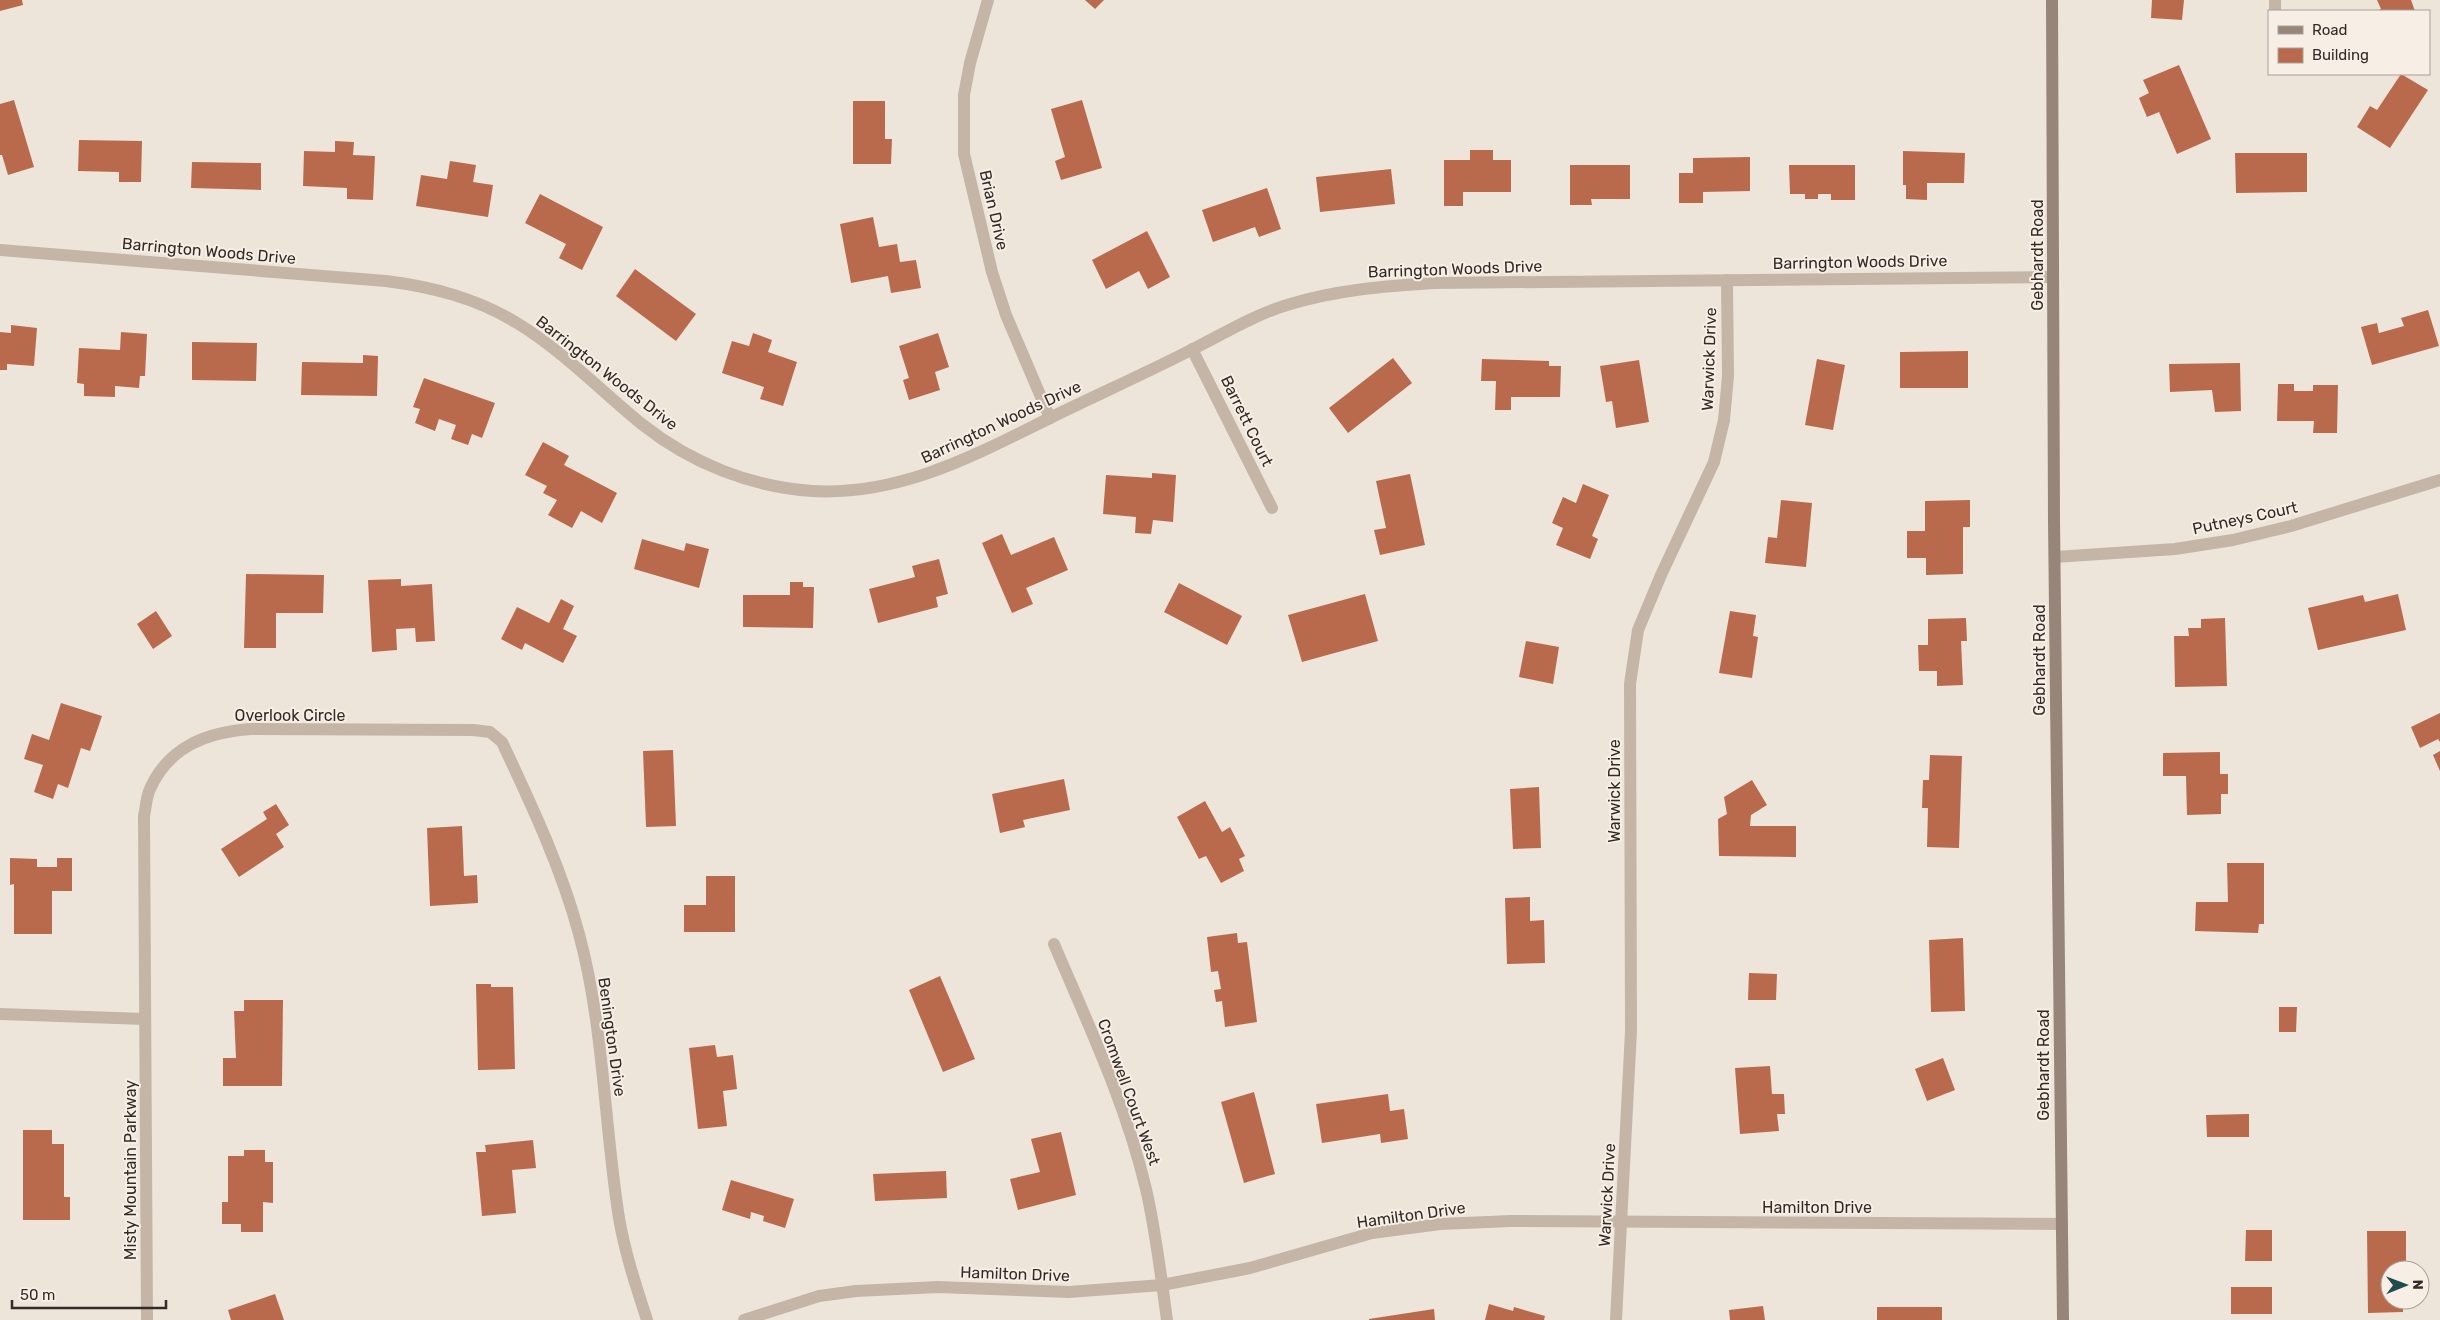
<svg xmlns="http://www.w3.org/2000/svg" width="2440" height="1320" font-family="Rubik,sans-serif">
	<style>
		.building { fill: #b96a4d }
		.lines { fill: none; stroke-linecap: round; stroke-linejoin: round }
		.street { stroke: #c5b5a7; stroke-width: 12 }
		.secondary { stroke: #988579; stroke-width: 12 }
		.labels { text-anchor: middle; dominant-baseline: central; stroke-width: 4; stroke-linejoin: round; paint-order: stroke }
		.street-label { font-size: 16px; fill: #322b27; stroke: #f7efe5 }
	</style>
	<rect width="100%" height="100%" fill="#eee5da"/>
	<g class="building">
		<path d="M0,0h22l1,5 -23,6z"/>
		<path d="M1085,0h19l-9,9z"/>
		<path d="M2152,0h32l-2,20 -31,-2z"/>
		<path d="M2377,0h34l4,11h-39l5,-2z"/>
		<path d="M2179,65l32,74 -34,15 -18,-42 -12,5 -8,-19 10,-5 -6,-13z"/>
		<path d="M2401,74l27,16 -38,58 -33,-21 13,-21 7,4z"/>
		<path d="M14,100l20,67 -26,8 -6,-20h-2v-51z"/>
		<path d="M1082,100l20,68 -41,12 -6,-19 10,-4 -14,-48z"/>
		<path d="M853,101h32v38h7l-1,25h-38z"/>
		<path d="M79,140l63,1 -1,41h-22v-10l-41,-1z"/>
		<path d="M335,141l19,1 -1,13 22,1 -2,44 -26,-1v-11l-44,-2 1,-35 31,1z"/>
		<path d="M1470,150h23v10h18v32h-48v14h-19v-46h26z"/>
		<path d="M1903,151l62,2 -1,30h-37v17l-21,-1v-14h-3z"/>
		<path d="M2235,153h72v39l-71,1z"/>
		<path d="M1750,157v34l-47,1v11h-24v-30h14v-15z"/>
		<path d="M450,161l26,4 -3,17 20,3 -5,32 -72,-11 5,-31 26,4z"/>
		<path d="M192,162l69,1v27l-70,-2z"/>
		<path d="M1570,165h60v34h-39l1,6h-22z"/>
		<path d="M1789,165h66v35h-24v-6h-13v5h-13v-5h-15z"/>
		<path d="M1391,169l4,35 -75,8 -4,-35z"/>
		<path d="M1267,188l14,41 -22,8 -4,-10 -42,15 -11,-32z"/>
		<path d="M540,194l63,33 -21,43 -23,-12 7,-14 -41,-21z"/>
		<path d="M873,217l6,30 18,-3 3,18 16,-2 5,28 -30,5 -3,-17 -37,7 -11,-59z"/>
		<path d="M1147,231l23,46 -22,12 -9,-18 -33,18 -14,-29z"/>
		<path d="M635,269l61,45 -20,27 -60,-45z"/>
		<path d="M2428,310l11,36 -67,19 -11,-38 16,-4 2,10 25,-7 -3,-8z"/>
		<path d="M11,325l26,3 -3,38 -27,-2v6h-7v-38l11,1z"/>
		<path d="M121,332l26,2 -2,42h-5l-1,12 -24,-2v11l-31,-1v-12l-7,-1 2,-35 41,2z"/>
		<path d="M753,333l19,7 -4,12 29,10 -14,44 -23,-7 4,-12 -42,-14 10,-32 17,5z"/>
		<path d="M938,333l11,34 -14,5 5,18 -31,10 -6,-20 6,-2 -10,-32z"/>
		<path d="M192,342l65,1 -1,38 -64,-1z"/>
		<path d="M1968,351v37h-68v-36z"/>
		<path d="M363,355l15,1 -1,40 -76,-1 1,-33 61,1z"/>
		<path d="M1393,358l19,25 -64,50 -19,-25z"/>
		<path d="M1482,359l67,2v5h12l-1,31h-49v13h-16l1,-29h-15z"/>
		<path d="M1817,359l28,6 -12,65 -28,-5z"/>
		<path d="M1639,360l10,62 -33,6 -4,-27 -6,1 -6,-36z"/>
		<path d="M2240,363l1,48 -26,1 -3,-22 -42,2 -1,-28z"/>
		<path d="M424,378l71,25 -13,35 -10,-4 -4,11 -17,-6 5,-14 -17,-6 -4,12 -20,-8 5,-14 -7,-2z"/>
		<path d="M2278,384h16v7h19v-6h25l-1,48h-24l1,-12h-37z"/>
		<path d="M543,442l26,14 -5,9 53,28 -15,30 -21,-12 -9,17 -24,-13 9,-15 -14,-7 4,-7 -22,-11z"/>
		<path d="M1152,473l24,2 -3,47 -20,-2 -2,14 -16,-1 1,-16 -33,-3 3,-39 46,3z"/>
		<path d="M1410,474l15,71 -45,10 -6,-25 12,-2 -10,-47z"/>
		<path d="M1583,484l26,11 -17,41 6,3 -8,20 -34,-14 7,-17 -11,-5 11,-26 13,6z"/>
		<path d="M1781,500l31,3 -6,64 -41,-4 3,-26 9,1z"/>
		<path d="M1970,500v27h-7v47l-37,1v-17h-19v-27h18v-30z"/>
		<path d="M1002,534l9,21 43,-18 14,33 -42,18 7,16 -21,9 -30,-70z"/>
		<path d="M642,539l42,12 2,-8 23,6 -10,39 -65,-19z"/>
		<path d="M939,559l9,35 -12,3 2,10 -60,16 -9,-34 46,-12 -3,-11z"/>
		<path d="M246,574l78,1 -1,38h-47v35h-32z"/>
		<path d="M401,579v7l31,-2 3,57 -19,1 -1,-14 -19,1 1,21 -25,2 -4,-72z"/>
		<path d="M790,582h13v5h11l-1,41 -70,-1v-32h47z"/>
		<path d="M1179,583l63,33 -15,29 -63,-33z"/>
		<path d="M1365,594l13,47 -76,21 -14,-47z"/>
		<path d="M2398,594l8,36 -88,20 -10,-42 55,-13 2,7z"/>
		<path d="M561,599l13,7 -11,23 14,7 -14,27 -38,-20 -3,7 -21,-11 16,-32 32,16z"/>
		<path d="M156,611l16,25 -19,13 -16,-25z"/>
		<path d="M1730,611l26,4 -3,21 5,1 -6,41 -33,-5z"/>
		<path d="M1966,618l1,23h-6l2,44 -26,1v-15h-18l-1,-26h10v-26z"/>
		<path d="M2225,618l2,68 -52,1 -1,-51h15l-1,-8h13v-9z"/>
		<path d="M1526,641l33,6 -6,37 -34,-7z"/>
		<path d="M61,703l41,13 -12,35 -9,-3 -13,40 -10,-4 -5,15 -19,-7 9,-27 -19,-6 8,-25 17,6z"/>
		<path d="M2440,713v29l-2,-3 -18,9 -9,-21z"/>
		<path d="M673,750l3,76 -30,1 -3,-76z"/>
		<path d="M2440,751v20l-7,-16z"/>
		<path d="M2220,752v22h8v20h-7v20l-34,1 -1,-39h-23v-23z"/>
		<path d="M1930,755l32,1 -3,92 -32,-1 1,-39h-6l1,-28h6z"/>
		<path d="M1064,779l6,31 -47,10 2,7 -25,6 -8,-39z"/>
		<path d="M1752,780l15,25 -16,10 -1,11h46v31l-77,-1 -1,-37 9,-5 -3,-17z"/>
		<path d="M1539,787l2,61 -28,1 -3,-60z"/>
		<path d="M1205,801l17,31 8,-5 15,29 -6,3 5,12 -23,12 -15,-27 -7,3 -22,-42z"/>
		<path d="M276,804l13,21 -13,9 8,13 -45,30 -18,-28 46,-30 -4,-7z"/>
		<path d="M462,826l2,50 13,-1 1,28 -48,3 -3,-78z"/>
		<path d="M10,858l27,1v8h20v-9h15v33h-20v43h-38v-50l-4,1z"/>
		<path d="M2227,863h37v61h-5l-1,9 -63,-2 1,-29h32z"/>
		<path d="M706,876h29v56h-51v-27h22z"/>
		<path d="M1530,897v24l14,-1 1,43 -38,1 -2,-66z"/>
		<path d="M1237,933l1,10 9,-1 10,80 -32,5 -3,-26 -6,1 -2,-12 7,-1 -3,-18 -7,1 -4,-35z"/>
		<path d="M1963,938l2,73 -34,1 -2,-72z"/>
		<path d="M1749,973l28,1 -1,26h-28z"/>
		<path d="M940,976l35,83 -32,13 -34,-82z"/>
		<path d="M476,984h15v3h22l2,82 -37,1z"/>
		<path d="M244,1000h39l-1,86h-59v-28h13l-2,-47h10z"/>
		<path d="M2279,1007h18l-1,25h-17z"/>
		<path d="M715,1045l2,12 16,-2 4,34 -14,2 4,35 -29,3 -9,-81z"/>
		<path d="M1943,1058l12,32 -28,11 -12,-32z"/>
		<path d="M1770,1066l2,28h12l1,20h-8l2,17 -39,3 -5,-66z"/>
		<path d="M1254,1092l21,82 -31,9 -23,-81z"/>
		<path d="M1388,1094l2,17 14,-2 4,30 -27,4 -1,-9 -58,9 -6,-39z"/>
		<path d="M2249,1114v23h-42l-1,-22z"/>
		<path d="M23,1130h29v14h12v53h6v23h-47z"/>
		<path d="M1061,1132l15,63 -58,15 -8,-31 30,-7 -9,-33z"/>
		<path d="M533,1140l3,28 -24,2 4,43 -34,3 -6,-64h10l-1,-7z"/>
		<path d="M244,1150h21v12h8v41l-10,-1v30h-22v-8h-19v-22h6v-46h16z"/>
		<path d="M946,1171l1,27 -72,3 -2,-27z"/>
		<path d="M731,1180l63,19 -9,29 -22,-7 1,-5 -13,-4 -1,7 -28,-9z"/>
		<path d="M2246,1230h26v31h-27z"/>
		<path d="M2367,1231h39v39h-16v30h13v12l-35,1z"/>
		<rect x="2231" y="1287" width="41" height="27"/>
		<path d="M275,1294l9,26h-53l-3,-10z"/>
		<path d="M1489,1304l24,7 1,-4 31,9 -1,4h-59z"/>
		<path d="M1763,1306l2,14h-35l-1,-10z"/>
		<rect x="1877" y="1307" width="65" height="13"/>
		<path d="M1434,1309l1,11h-66v-1z"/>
	</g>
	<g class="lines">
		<g class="street">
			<path d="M988,0l-18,63 -6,32v59l28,118 14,43 44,103"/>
			<path d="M2275,11v-11"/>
			<path d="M0,250l386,31c47,6 90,17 131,42 46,28 84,68 126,102 48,38 108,62 169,66 89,5 163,-36 240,-74 47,-23 94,-44 141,-68 30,-15 61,-34 94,-44 48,-15 98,-19 148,-22l618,-6"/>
			<path d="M1192,349l80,159"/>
			<path d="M2055,557l120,-8 58,-9 58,-14 149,-46"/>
			<path d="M1054,944c34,80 72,160 92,245 10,43 15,88 21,131"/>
			<path d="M0,1014l145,5"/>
			<path d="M147,1320l-3,-504c2,-8 2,-19 6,-27 19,-43 58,-57 101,-60l222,1 17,2 12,10c29,62 59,125 77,192 25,92 25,190 40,284 6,35 17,68 28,102"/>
			<path d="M744,1320l75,-24 37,-5 82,-4 131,5 93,-7 88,-17 122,-35 68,-9 71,-3 551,3"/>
			<path d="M1616,1320l15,-289 -1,-347 8,-54 23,-55 53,-113 10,-42 4,-44 -1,-96"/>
		</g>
		<path class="secondary" d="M2052,0l2,521 9,799"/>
	</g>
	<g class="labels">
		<g class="street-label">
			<text transform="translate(994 210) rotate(77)">Brian Drive</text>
			<text transform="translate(209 251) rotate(5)">Barrington Woods Drive</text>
			<text transform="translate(2037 255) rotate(-90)">Gebhardt Road</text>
			<text transform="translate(1860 262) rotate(-1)">Barrington Woods Drive</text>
			<text transform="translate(1455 269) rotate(-2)">Barrington Woods Drive</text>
			<text transform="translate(1709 359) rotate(-88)">Warwick Drive</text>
			<text transform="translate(607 373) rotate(38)">Barrington Woods Drive</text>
			<text transform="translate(1247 421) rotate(64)">Barrett Court</text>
			<text transform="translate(1001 422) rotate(-25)">Barrington Woods Drive</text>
			<text transform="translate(2245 518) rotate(-12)">Putneys Court</text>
			<text transform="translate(2039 660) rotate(-90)">Gebhardt Road</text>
			<text x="290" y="715">Overlook Circle</text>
			<text transform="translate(1614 791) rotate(-90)">Warwick Drive</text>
			<text transform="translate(612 1037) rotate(82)">Benington Drive</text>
			<text transform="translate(2043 1065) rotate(-90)">Gebhardt Road</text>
			<text transform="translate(1129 1092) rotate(70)">Cromwell Court West</text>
			<text transform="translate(130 1170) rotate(-90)">Misty Mountain Parkway</text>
			<text transform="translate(1607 1195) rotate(-87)">Warwick Drive</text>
			<text x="1817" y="1207">Hamilton Drive</text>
			<text transform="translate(1411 1215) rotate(-8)">Hamilton Drive</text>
			<text transform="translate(1015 1274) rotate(2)">Hamilton Drive</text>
		</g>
	</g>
	<rect x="2268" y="10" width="162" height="65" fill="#f7efe5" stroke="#a8a199"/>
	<rect x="2278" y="26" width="25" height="8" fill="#988579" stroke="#a8a199"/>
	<text x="2312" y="35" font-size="15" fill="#322b27">Road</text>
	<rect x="2278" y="48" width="25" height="15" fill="#b96a4d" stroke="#a8a199"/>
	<text x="2312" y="60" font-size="15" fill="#322b27">Building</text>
	<g transform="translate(2405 1285) rotate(89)"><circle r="24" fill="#f7efe5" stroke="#a8a199"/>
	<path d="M0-4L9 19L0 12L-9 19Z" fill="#214b4f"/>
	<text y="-8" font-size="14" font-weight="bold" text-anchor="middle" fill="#322b27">N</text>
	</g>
	<path d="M12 1300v8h154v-8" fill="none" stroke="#322b27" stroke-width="2.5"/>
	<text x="20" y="1300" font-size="15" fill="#322b27" stroke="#f7efe5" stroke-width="4" paint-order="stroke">50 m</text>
</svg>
